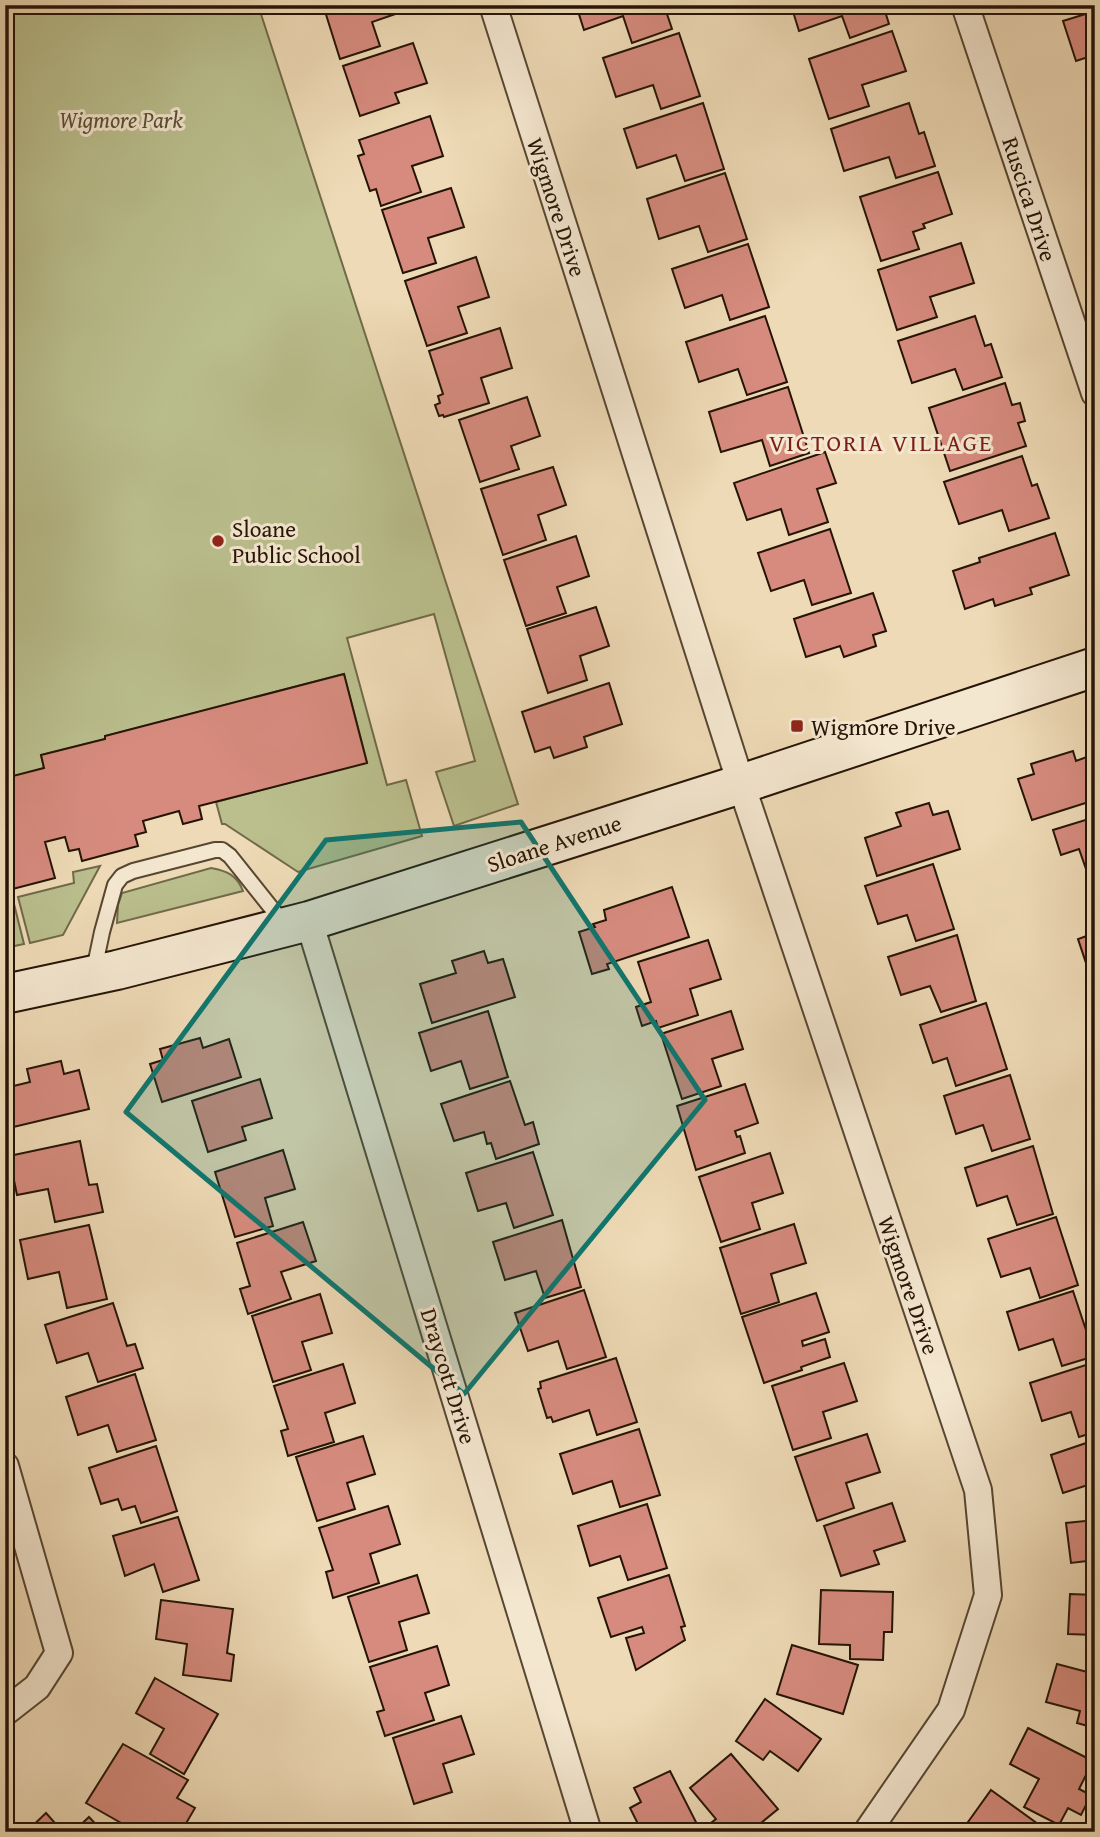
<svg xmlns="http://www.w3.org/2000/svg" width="1100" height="1837" font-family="'Gentium Book Plus',serif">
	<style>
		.green { fill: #babf8d; stroke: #706a49; stroke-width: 2 }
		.building { fill: #d68b7e; stroke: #251405; stroke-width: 2 }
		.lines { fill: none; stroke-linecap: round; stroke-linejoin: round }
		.lane-casing { stroke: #574631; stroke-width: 18 }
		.street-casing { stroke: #574631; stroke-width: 30 }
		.secondary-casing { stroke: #251405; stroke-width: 42 }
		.lane { stroke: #f4e7d0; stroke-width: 14 }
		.street { stroke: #f4e7d0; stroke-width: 26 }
		.secondary { stroke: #f4e7d0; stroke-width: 38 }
		.marked { fill: #0f766e; fill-opacity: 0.2; stroke: #0f766e; stroke-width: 5; stroke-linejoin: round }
		.poi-dot { fill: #8f2418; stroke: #f4e7d0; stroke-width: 2.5 }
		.labels { text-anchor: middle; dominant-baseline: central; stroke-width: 6; stroke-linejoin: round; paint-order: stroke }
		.park-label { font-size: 23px; font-style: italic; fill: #595035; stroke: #f4e7d0 }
		.street-label { font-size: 23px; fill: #251405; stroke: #f4e7d0 }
		.poi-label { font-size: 23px; fill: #251405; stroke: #f4e7d0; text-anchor: start }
		.neighbourhood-label { font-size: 24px; letter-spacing: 2px; fill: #7a1f14; stroke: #f4e7d0 }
	</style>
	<rect width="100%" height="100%" fill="#eedab6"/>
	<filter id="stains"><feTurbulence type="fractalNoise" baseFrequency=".00286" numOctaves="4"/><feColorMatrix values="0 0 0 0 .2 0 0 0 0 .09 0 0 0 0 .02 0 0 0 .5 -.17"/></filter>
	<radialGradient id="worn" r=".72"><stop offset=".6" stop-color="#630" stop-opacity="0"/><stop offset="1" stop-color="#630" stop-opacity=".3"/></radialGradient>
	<g class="green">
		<path d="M5,5h253l260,799 -64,22 -18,-54 39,-11 -41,-147 -87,24 40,147 19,-5 16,56 -124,36 -73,-48h-3l-6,-22 151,-40 -23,-88 -239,62v3l-64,16 3,13 -39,11z"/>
		<path d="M100,866l-37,69 -33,8 -12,-46 56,-14 -1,-11z"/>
		<path d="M211,868c16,3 26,7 32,23l-126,32 1,-18 4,-12z"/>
		<path d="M13,900l11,44 -19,4v-47z"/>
	</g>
	<g class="building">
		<path d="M323,5h76l2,7 -29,10 8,24 -40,13z"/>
		<path d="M576,5h88l8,24 -40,14 -9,-27 -39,14z"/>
		<path d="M791,5h92l6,19 -39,14 -8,-22 -43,15z"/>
		<path d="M1095,11v66l-7,-20 -12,4 -13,-40z"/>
		<path d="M892,31l14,40 -44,14 7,21 -40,13 -20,-60z"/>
		<path d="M679,33l21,63 -39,13 -8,-24 -37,12 -13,-39z"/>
		<path d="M413,43l14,40 -32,10 4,10 -39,13 -17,-50z"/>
		<path d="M703,103l21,66 -39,12 -9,-26 -39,13 -13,-39z"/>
		<path d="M909,103l10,31 5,-2 11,34 -39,12 -7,-21 -45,14 -13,-42z"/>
		<path d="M430,116l13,40 -31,10 9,26 -40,14 -5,-17 -6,2 -12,-35 6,-2 -5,-14z"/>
		<path d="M938,172l14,42 -29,10 2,4 -12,4 6,17 -38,12 -21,-64z"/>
		<path d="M725,173l22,66 -39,13 -9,-26 -40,13 -12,-40z"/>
		<path d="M451,188l13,39 -36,11 8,25 -33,10 -21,-63z"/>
		<path d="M961,243l13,40 -44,14 7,20 -40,13 -19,-60z"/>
		<path d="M748,244l21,63 -39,13 -8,-25 -37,13 -13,-39z"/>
		<path d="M476,257l13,40 -31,10 9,26 -40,13 -22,-65z"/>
		<path d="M765,316l22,66 -40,13 -9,-26 -39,13 -13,-40z"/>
		<path d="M975,316l10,30 6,-2 11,33 -39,13 -8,-21 -43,14 -14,-42z"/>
		<path d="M500,328l12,40 -31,10 8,25 -45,14 -1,-2 -4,1 -4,-11 5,-2 -2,-7 5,-2 -14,-43z"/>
		<path d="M1005,383l7,22 8,-2 5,18 -7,2 8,23 -76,25 -21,-63z"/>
		<path d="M788,387l21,66 -39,13 -8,-26 -41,12 -12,-40z"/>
		<path d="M527,397l13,39 -29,10 8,23 -39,13 -21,-62z"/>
		<path d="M825,452l11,31 -19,6 11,33 -39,13 -8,-26 -34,11 -13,-37z"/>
		<path d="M1022,456l10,30 5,-2 12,34 -40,13 -7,-21 -43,14 -15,-42z"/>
		<path d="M553,467l13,38 -28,10 8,25 -43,15 -22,-66z"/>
		<path d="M830,529l21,64 -39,12 -8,-25 -33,11 -13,-38z"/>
		<path d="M1055,533l14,42 -39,13 2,6 -37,12 -2,-7 -28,10 -12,-38 27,-9 -1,-4z"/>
		<path d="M576,536l13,40 -32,11 9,26 -40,13 -22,-66z"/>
		<path d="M873,593l13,38 -13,4 3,11 -32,11 -4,-11 -34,11 -12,-38z"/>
		<path d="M596,607l13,39 -29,10 7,24 -39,13 -21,-64z"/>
		<path d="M344,674l23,89 -168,43 3,13 -19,5 -4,-13 -36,10 3,11 -11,3 3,11 -56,15 -3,-12 -10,2 -4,-14 -20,5 10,36 -50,13v-113l39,-10 -3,-13 64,-16v-3z"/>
		<path d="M609,683l13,41 -38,13 3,10 -33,11 -4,-11 -15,5 -13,-40z"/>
		<path d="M1073,751l3,10 19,-7v46l-63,20 -14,-41 16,-5 -3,-10z"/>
		<path d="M929,803l4,12 15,-4 12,38 -83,27 -12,-38 36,-12 -5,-13z"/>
		<path d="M1095,817v71l-2,1 -14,-40 -18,6 -8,-25z"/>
		<path d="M933,864l21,65 -38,12 -9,-26 -29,9 -13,-38z"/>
		<path d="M672,887l17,50 -82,27 2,5 -17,5 -13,-42 16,-5 -2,-3 13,-4 -2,-10z"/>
		<path d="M1095,933v34l-7,2 -10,-30z"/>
		<path d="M957,935l19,66 -35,11 -11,-26 -29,9 -13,-38z"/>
		<path d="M708,940l13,39 -31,10 8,26 -40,13 -2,-7 -14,5 -6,-19 15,-5 -13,-40z"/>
		<path d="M484,951l4,12 15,-4 12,38 -83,26 -12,-39 36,-11 -4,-12z"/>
		<path d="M986,1003l21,66 -51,17 -9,-28 -14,5 -13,-38z"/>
		<path d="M488,1011l20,66 -38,12 -9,-28 -30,10 -12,-38z"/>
		<path d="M731,1011l12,38 -31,10 9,27 -39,13 -21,-65z"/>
		<path d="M200,1038l3,10 26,-9 12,38 -79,25 -12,-38 13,-4 -3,-11z"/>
		<path d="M61,1061l3,13 15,-4 10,39 -84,20v-41l25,-6 -3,-13z"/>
		<path d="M1010,1075l20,64 -38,12 -9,-26 -27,9 -12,-38z"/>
		<path d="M260,1079l12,39 -30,9 4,13 -38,12 -16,-51z"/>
		<path d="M510,1081l15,44 8,-3 6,22 -43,15 -5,-16 -4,1 -3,-12 -30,9 -13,-37z"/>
		<path d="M745,1084l13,39 -23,8 2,6 3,-1 5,17 -49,17 -19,-64z"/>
		<path d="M80,1141l9,44 8,-1 6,28 -48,10 -7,-33 -31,6 -8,-39z"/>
		<path d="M1033,1146l20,68 -36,11 -10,-29 -30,10 -12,-38z"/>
		<path d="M283,1150l12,39 -30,9 8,28 -38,11 -20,-65z"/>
		<path d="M533,1152l20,63 -39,13 -8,-25 -28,8 -12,-38z"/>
		<path d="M770,1153l13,40 -31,10 8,26 -39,13 -22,-65z"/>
		<path d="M1056,1217l22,68 -38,13 -10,-30 -29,9 -13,-38z"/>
		<path d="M562,1220l19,67 -36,11 -9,-27 -31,9 -12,-38z"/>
		<path d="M303,1222l13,39 -35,11 10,27 -43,15 -8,-25 10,-3 -13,-43z"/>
		<path d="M794,1224l12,39 -35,11 8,28 -38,12 -21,-66z"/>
		<path d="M89,1225l18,74 -40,9 -8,-36 -31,7 -8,-39z"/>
		<path d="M584,1290l22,67 -39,12 -9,-28 -30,10 -13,-38z"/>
		<path d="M1073,1291l15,45 3,-1 4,21 -33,10 -9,-27 -34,11 -12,-38z"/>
		<path d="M816,1293l13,39 -27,9 1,5 22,-7 5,18 -29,10 1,3 -38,13 -22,-66z"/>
		<path d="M320,1294l12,39 -30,9 9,28 -38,12 -21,-66z"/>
		<path d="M113,1303l14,43 8,-2 8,24 -45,14 -10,-29 -31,10 -12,-38z"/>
		<path d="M616,1358l21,64 -40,13 -8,-25 -36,12 -2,-5 -4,1 -9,-29 3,-1 -1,-6z"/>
		<path d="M1095,1362v70l-16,5 -8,-25 -29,9 -12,-38z"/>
		<path d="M844,1363l13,38 -34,11 8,26 -38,12 -21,-64z"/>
		<path d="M343,1364l12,39 -30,10 9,29 -46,14 -7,-25 7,-2 -14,-43z"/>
		<path d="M135,1374l21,66 -39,12 -9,-27 -30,10 -12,-38z"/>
		<path d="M639,1429l21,66 -40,12 -8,-26 -39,13 -13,-40z"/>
		<path d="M867,1434l13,38 -34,11 8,25 -37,13 -22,-64z"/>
		<path d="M363,1436l12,38 -28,9 8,26 -38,12 -21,-64z"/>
		<path d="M1095,1440v46l-1,-3 -31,10 -12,-38z"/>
		<path d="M156,1446l21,65 -36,12 -6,-17 -13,4 -4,-11 -17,5 -12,-36z"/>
		<path d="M892,1503l13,38 -31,10 5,13 -38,12 -17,-50z"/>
		<path d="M647,1504l20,64 -39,12 -8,-24 -30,10 -12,-40z"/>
		<path d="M388,1506l12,38 -30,10 9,29 -46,15 -7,-26 7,-2 -14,-42z"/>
		<path d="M178,1517l21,63 -36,12 -9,-28 -29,12 -12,-40z"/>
		<path d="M1095,1520v40l-24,3 -5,-40z"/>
		<path d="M417,1575l12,38 -30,9 8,28 -38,12 -21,-65z"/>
		<path d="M669,1575l16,51 -4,1 4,13 -49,30 -10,-32 18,-5 -2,-6 -31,10 -13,-39z"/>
		<path d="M821,1590l72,2 -1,40h-8l-1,28 -33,-1v-14l-31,-1z"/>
		<path d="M1070,1594l25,1v40l-27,-1z"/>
		<path d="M161,1600l72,9 -6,44 7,2 -3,26 -48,-6 4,-31 -31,-5z"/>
		<path d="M792,1645l66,20 -15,49 -66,-20z"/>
		<path d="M437,1646l12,39 -24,8 9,27 -49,16 -8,-24 7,-2 -14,-43z"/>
		<path d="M1057,1664l38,10v54l-18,-5 3,-12 -34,-9z"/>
		<path d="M155,1678l63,36 -34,60 -34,-20 14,-25 -28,-16z"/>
		<path d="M765,1699l56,40 -23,32 -28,-20 -7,9 -27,-19z"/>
		<path d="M461,1716l13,38 -31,10 9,28 -38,12 -21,-66z"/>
		<path d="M1028,1728l65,33 -14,28 12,6 -10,20 -13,-7 -9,17 -35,-18 15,-28 -29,-15z"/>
		<path d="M123,1744l65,36 -11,18 18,10 -14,24h-11l-15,-9 -5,9h-13l-51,-29z"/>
		<path d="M731,1754l47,55 -28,23h-38l-5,-6 9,-7 -26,-31z"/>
		<path d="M670,1771l31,61h-59l-12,-24 11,-6 -7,-14z"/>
		<path d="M991,1790l58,42h-68l-13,-10z"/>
		<path d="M46,1813l17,19h-37z"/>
		<path d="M89,1817l14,15h-26l-2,-2z"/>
	</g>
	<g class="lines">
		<g class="lane-casing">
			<path id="lane" d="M94,970l8,-38 13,-47 7,-9 11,-5 82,-21h7l8,6 55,69"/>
		</g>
		<g class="street-casing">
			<g id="street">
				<path d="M493,5l248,779 237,706 10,105 -37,115 -84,122"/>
				<path d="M965,5l130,388"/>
				<path d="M309,921l279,911"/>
				<path d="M5,1466l54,187 -22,34 -32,25"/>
			</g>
		</g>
		<g class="secondary-casing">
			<path id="secondary" d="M5,994l112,-24 192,-49 432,-137 354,-117"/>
		</g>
		<use href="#lane" class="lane"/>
		<use href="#street" class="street"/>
		<use href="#secondary" class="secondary"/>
	</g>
	<path class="marked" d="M521,822l184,278 -241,294 -338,-282 200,-272z"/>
	<g class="poi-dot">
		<circle cx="218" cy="541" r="7"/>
		<rect x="790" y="719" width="14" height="14" rx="3.5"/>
	</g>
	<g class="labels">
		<g class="park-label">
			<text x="121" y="119">Wigmore Park</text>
		</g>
		<g class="street-label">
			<text transform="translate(1030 199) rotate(72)">Ruscica Drive</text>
			<text transform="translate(557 207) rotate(72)">Wigmore Drive</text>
			<text transform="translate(554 843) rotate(-18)">Sloane Avenue</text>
			<text transform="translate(909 1285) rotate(71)">Wigmore Drive</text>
			<text transform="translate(449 1376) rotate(73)">Draycott Drive</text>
		</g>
		<g class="poi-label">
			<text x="232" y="528">Sloane<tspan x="232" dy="26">Public School</tspan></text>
			<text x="811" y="726">Wigmore Drive</text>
		</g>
		<g class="neighbourhood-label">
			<text x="881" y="442">VICTORIA VILLAGE</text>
		</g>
	</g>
	<rect width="1100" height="1837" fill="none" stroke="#eedab6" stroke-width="28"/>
	<rect x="7" y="7" width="1086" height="1823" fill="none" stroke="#251405" stroke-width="3.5"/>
	<rect x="14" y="14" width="1072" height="1809" fill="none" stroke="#251405" stroke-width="2"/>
	<rect width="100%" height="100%" filter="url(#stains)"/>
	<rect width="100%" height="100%" fill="url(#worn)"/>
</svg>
